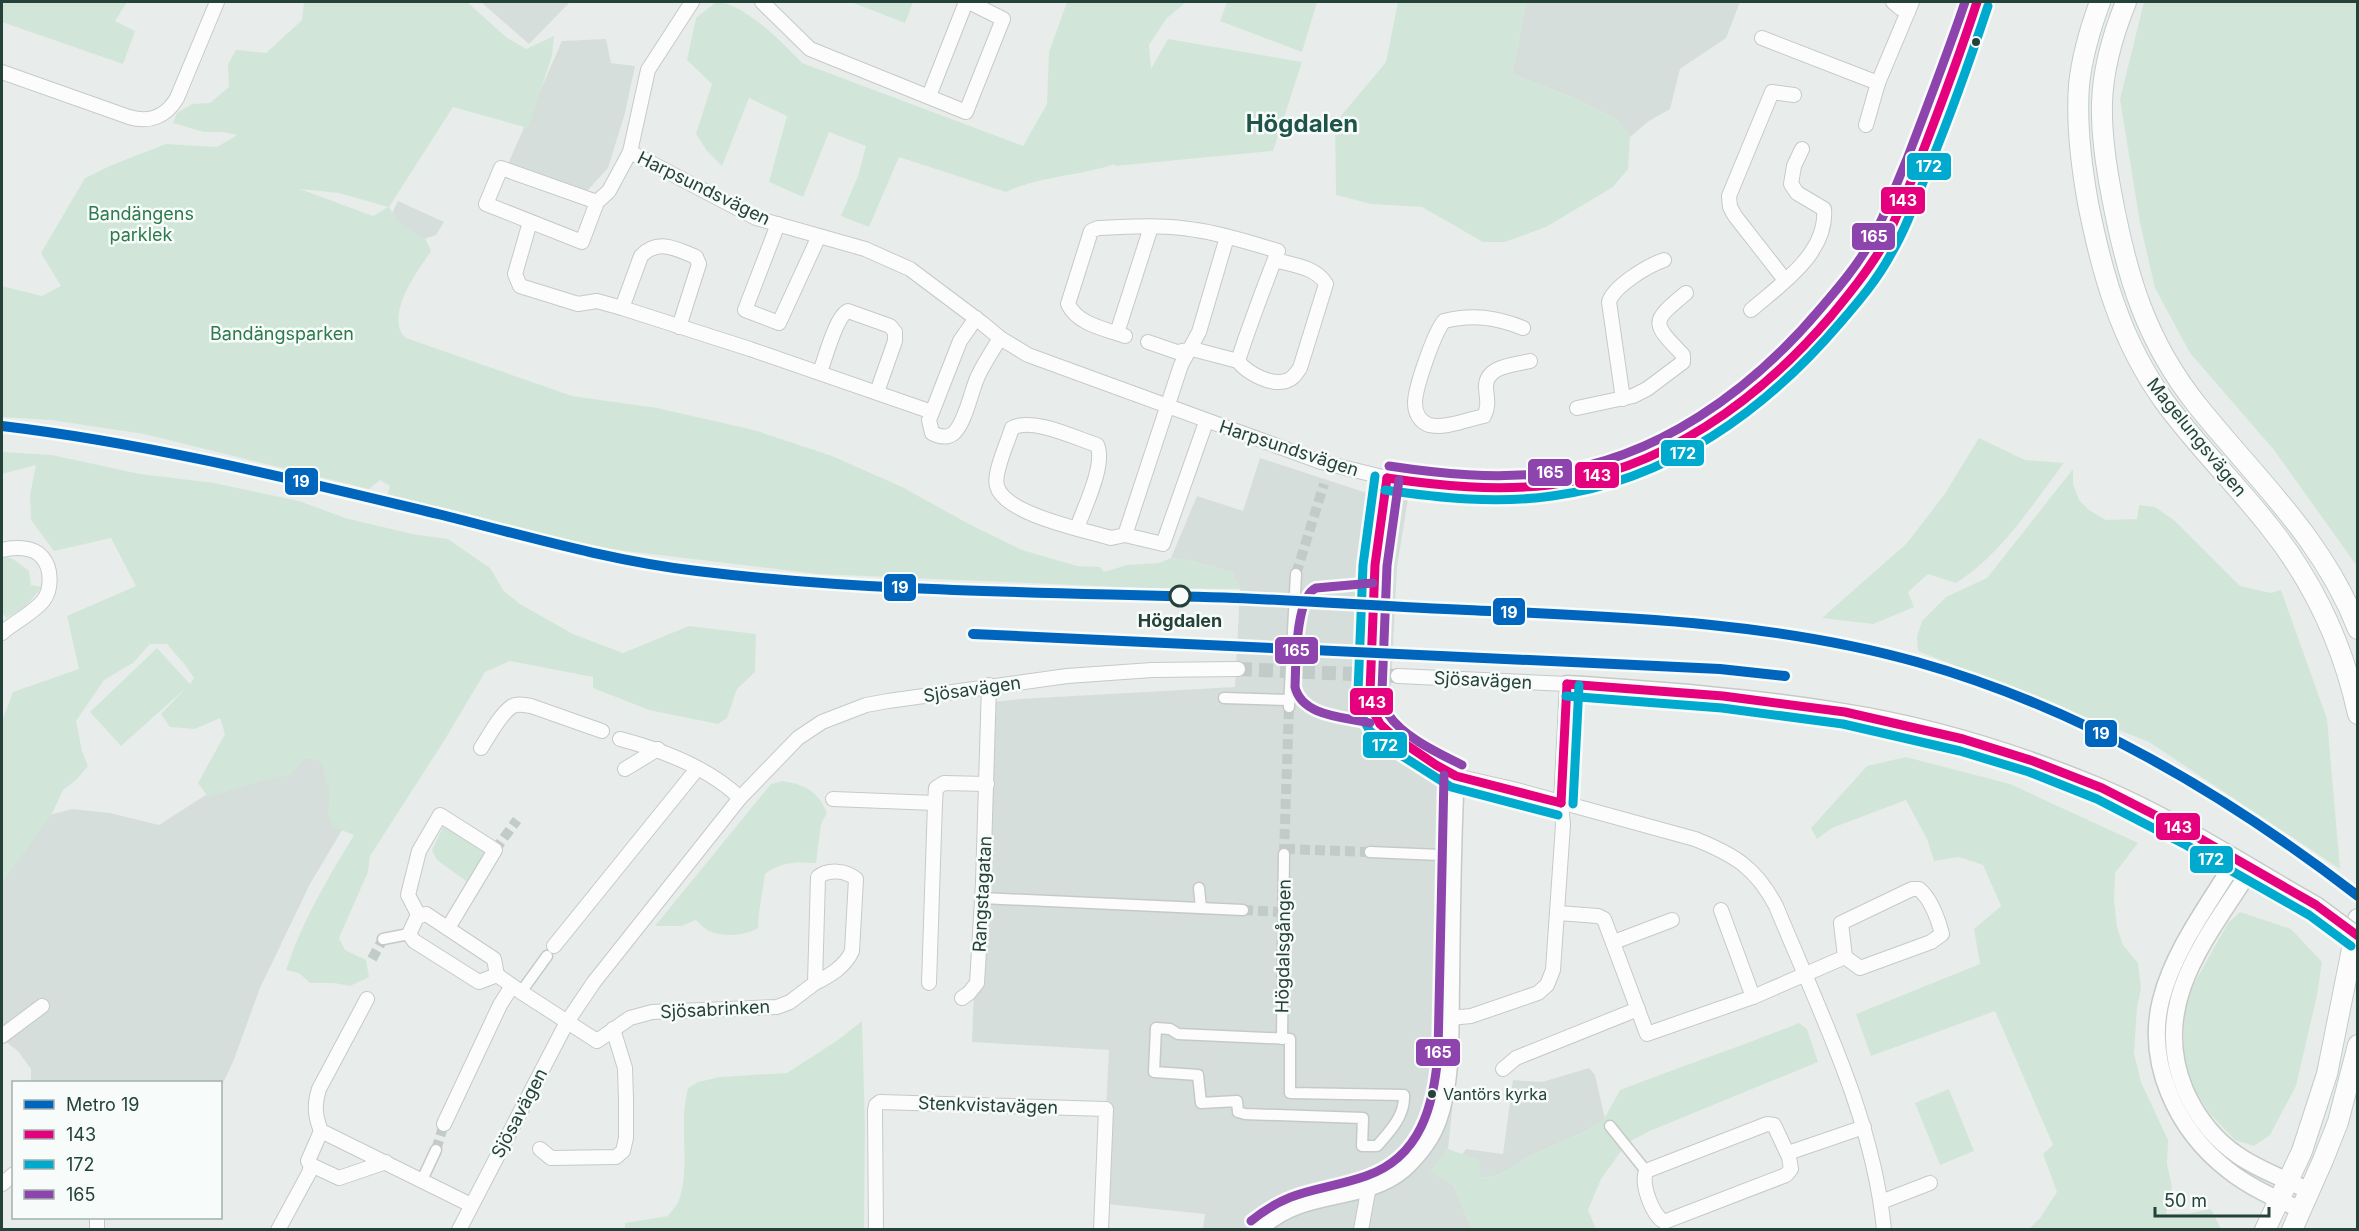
<svg xmlns="http://www.w3.org/2000/svg" width="2359" height="1231" font-family="Inter,sans-serif">
	<style>
		.built { fill: #d6dedb }
		.green { fill: #d1e6d8; fill-rule: evenodd }
		.lines { fill: none; stroke-linecap: round; stroke-linejoin: round }
		.pedestrian-tunnel { stroke: #c1cbc8; stroke-width: 10; stroke-dasharray: 10 5; stroke-linecap: butt }
		.minor-tunnel { stroke: #c1cbc8; stroke-width: 14; stroke-dasharray: 14 7; stroke-linecap: butt }
		.pedestrian-casing { stroke: #c5cac8; stroke-width: 13 }
		.minor-casing { stroke: #c5cac8; stroke-width: 16 }
		.tertiary-casing { stroke: #c5cac8; stroke-width: 19 }
		.secondary-casing { stroke: #c3cbc8; stroke-width: 22 }
		.pedestrian { stroke: #fcfcfc; stroke-width: 10 }
		.minor { stroke: #fcfcfc; stroke-width: 14 }
		.tertiary { stroke: #fcfcfc; stroke-width: 16 }
		.secondary { stroke: #fcfcfc; stroke-width: 20 }
		.tertiary-bridge-casing { stroke: #c5cac8; stroke-width: 19; stroke-linecap: butt }
		.tertiary-bridge { stroke: #fcfcfc; stroke-width: 16 }
		.bus-1-casing { stroke: #f7fbf9; stroke-width: 14 }
		.bus-2-casing { stroke: #f7fbf9; stroke-width: 14 }
		.bus-3-casing { stroke: #f7fbf9; stroke-width: 14 }
		.bus-1 { stroke: #e5007d; stroke-width: 9 }
		.bus-2 { stroke: #00a9ce; stroke-width: 9 }
		.bus-3 { stroke: #8e44ad; stroke-width: 9 }
		.metro-1-casing { stroke: #f7fbf9; stroke-width: 15 }
		.metro-1 { stroke: #0065bd; stroke-width: 10 }
		.bus-dot { fill: #24423a; stroke: #f7fbf9; stroke-width: 2 }
		.stop-dot { fill: #f7fbf9; stroke: #24423a; stroke-width: 3 }
		.labels { text-anchor: middle; dominant-baseline: central; stroke-width: 5; stroke-linejoin: round; paint-order: stroke }
		.bus-label { font-size: 16px; fill: #24423a; stroke: #f7fbf9; text-anchor: start }
		.street-label { font-size: 18px; fill: #24423a; stroke: #f7fbf9 }
		.park-label { font-size: 18px; fill: #2d7a4b; stroke: #f7fbf9 }
		.stop-label { font-size: 18px; font-weight: bold; fill: #24423a; stroke: #f7fbf9 }
		.district-label { font-size: 24px; font-weight: bold; fill: #1f5548; stroke: #f7fbf9 }
		.line-badge { stroke: #f7fbf9; stroke-width: 2 }
		.badge-label { font-size: 16px; text-anchor: middle; font-weight: bold; fill: #fff }
	</style>
	<rect width="100%" height="100%" fill="#e8edeb"/>
	<g class="built">
		<path d="M481,2h89l-41,42z"/>
		<path d="M1526,2h214l-14,36 -46,31 -10,40 -21,12 -19,16 -14,-18 -40,-20 -64,-25z"/>
		<path d="M606,39l5,24 24,3 -10,47 -17,55 -23,25 -77,-29 54,-123z"/>
		<path d="M398,201l46,21 -8,13 -15,5 -32,-21z"/>
		<path d="M1260,458l104,34 44,7 -11,68 -6,121 -5,22 11,13 32,24 21,13 12,3 -3,281 -11,105 -17,22 23,15 18,43h-269l2,-15 -99,-10v-95l3,-59 -137,-8 13,-339 35,-4 215,-12 5,-98 -8,-17 -44,-12 -17,-2 26,-62 46,15z"/>
		<path d="M302,753l18,2 25,70 -35,59 -50,104 -27,74 -12,25 -1,-5h-189v-13l-13,-18 -16,-12v-167l44,-56 26,-7 38,4 49,12 53,-34z"/>
		<path d="M1589,1068l6,7 10,44 -21,13 -54,24 -30,19 -19,3 -19,-23 4,-6 37,5 10,-74 29,2z"/>
	</g>
	<g class="green">
		<path d="M2,2h125l-12,19 20,10 -12,33 -121,-42z"/>
		<path d="M304,2h163l39,35 20,12 28,-13 -2,20 -24,72 -75,-21 -64,100 9,15 28,18 5,11c-13,20 -36,49 -32,75 0,4 4,9 7,12l166,58 85,12 97,22 78,26 70,31 67,37 53,26 55,16 23,1 4,5 23,-7 32,-2 12,-5 17,2 44,12 8,17 -97,-1 -325,-14 -217,-26 -198,-50 -16,-2 3,-10 -10,-6 -11,9 -225,-55 -93,-14 -49,-3v-131l40,10 19,-10 -20,-33 44,-75 27,-13 54,-21 51,3 20,-12 -14,-3h-19l-31,-9 4,-10 15,-9 18,-1 19,-16 -1,-23 8,-14 30,3 36,-33zM300,189l39,4 49,14 -15,9z"/>
		<path d="M716,2c27,0 68,42 86,61l221,83 24,-42 2,-52 18,-50h119l-20,17 -17,26 2,24 17,-30 134,23 -29,89 -158,15v-2c-36,12 -75,12 -109,28l-107,-35 -30,70 -28,-11 17,-40 8,-30 -37,-14 -26,65 -34,-15 18,-66 -38,-18 -27,68 -15,-15 -11,-17 16,-50 -25,-24 9,-42z"/>
		<path d="M851,2h62l-8,21z"/>
		<path d="M1227,2h90l-15,50 -82,-31z"/>
		<path d="M1398,2h128l-14,72 64,25 40,20 14,18 -2,32 -15,18 -67,40 -41,15h-22l-61,-35 -51,-3 -35,-9 -1,-72 51,-61z"/>
		<path d="M2144,2h213v564l-83,-116 -84,-97 -35,-65 -15,-65 -20,-124z"/>
		<path d="M1979,438l46,22 39,3c-33,43 -62,91 -108,120l-28,-9 -20,18 6,15 -41,17 -51,-6 85,-75 37,-48z"/>
		<path d="M2,452l50,3 88,19 74,9 85,18 46,17 67,16 36,5 42,29 14,23 16,13 53,30 50,19 66,-27 67,8 -1,38 -18,17 -10,29 -9,6 -69,-14 -56,-22v-11l-83,-16 -25,11 -41,69 -74,115 -2,16 -29,66 6,12 21,10 3,17 -19,9 -16,-3h-24l-11,-10 -13,-3c16,-49 42,-92 68,-135l-21,-8 -5,-13 2,-20 -9,-33 -16,-3 -15,17 -26,5 -56,17 -10,-14 27,-49 -5,-16 -25,11 -25,-2 -9,-13 25,-26 -65,58 -31,-34 67,-64 33,36 4,-6 -9,-13 -18,-21h-17l-17,19 -29,17 -28,41 6,30 6,15 -11,13 -14,11 -10,22 -51,71v-166l2,-1 9,-24 66,-23 -12,-53 69,-30 -25,-48 -57,13 -23,-31 -1,-25 6,-30 -34,9z"/>
		<path d="M2073,469v15l6,16 10,10 17,10 31,-1 2,-14 16,2 20,14 65,65 31,7 10,-3 46,129 13,150 -191,-127 -231,-91 -1,-15 5,-15 24,-24 41,-19z"/>
		<path d="M2,556l11,3 16,12 2,14 11,2 -17,20 -19,11 -4,-6z"/>
		<path d="M1906,757l104,27 128,59 -23,30 -1,27 3,27 6,18 15,18 3,26 -4,18 -3,46 7,29 27,58 -1,24 5,23 -6,27 25,-1 20,-4 10,20h-192l11,-11 17,-26 -14,-38 10,-9 -58,-134 -124,45 -15,-42 124,-50 -6,-35 27,-23 -18,-41 -24,-8 -25,4 -7,-22 -21,-39 -74,28 -15,11 -6,-11 56,-62z"/>
		<path d="M782,781c24,4 36,10 45,32l-6,11 -5,39c-19,-1 -34,-2 -51,11l-6,39 -1,15c-13,8 -37,10 -51,2 -4,-3 -8,-7 -11,-10l-15,6h-26l116,-142z"/>
		<path d="M445,823l46,30 -17,27 -8,1 -29,-21 -5,-10z"/>
		<path d="M2240,912l51,17 31,33 -5,33 -21,91 -26,49 -16,11 -19,-6 -25,-26 -15,-24 -11,-30v-33l3,-31 41,-73z"/>
		<path d="M862,1021l3,106 -1,102h-239v-6l43,-7c3,-5 9,-10 11,-16 12,-36 -1,-75 9,-112l10,-6 22,-5 67,-4 51,-33z"/>
		<path d="M1799,1023l8,6 11,33 -166,68 -25,13 -26,36 -13,31 8,19h-124l-18,-43 -24,-15 18,-22 31,11 2,18 19,-3 30,-19 54,-24 20,-13 16,-29c59,-23 120,-43 179,-67z"/>
		<path d="M1949,1089l25,62 -34,14 -25,-62z"/>
	</g>
	<g class="lines">
		<g class="pedestrian-tunnel">
			<path d="M1296,574l28,-90"/>
			<path d="M1285,849l85,3"/>
			<path d="M495,850l22,-30"/>
			<path d="M1284,854l5,-147"/>
			<path d="M1243,910l40,2"/>
			<path d="M372,959l11,-20"/>
			<path d="M436,1150l8,-26"/>
		</g>
		<path class="minor-tunnel" d="M1238,669l160,7"/>
		<g class="pedestrian-casing">
			<g id="pedestrian">
				<path d="M1224,698l65,2"/>
				<path d="M1289,707l7,-133"/>
				<path d="M1370,852l70,3"/>
				<path d="M1199,888l2,20"/>
				<path d="M982,898l261,12"/>
				<path d="M383,939l26,-5"/>
				<path d="M521,992l26,-36"/>
				<path d="M1156,1028l14,1 8,5 112,5v54l114,2c1,21 -14,36 -27,51h-15l1,-28 -118,-4 -7,-2 -1,-11 -36,2 -3,-28 -44,-3z"/>
				<path d="M1282,1039l2,-185"/>
				<path d="M1610,1126l36,45"/>
				<path d="M422,1180l14,-30"/>
			</g>
		</g>
		<g class="minor-casing">
			<g id="minor">
				<path d="M762,2l48,47 156,63 37,-93 -34,-17"/>
				<path d="M1893,2l7,6 8,4"/>
				<path d="M1762,38l116,45"/>
				<path d="M2,72l127,45c20,6 37,0 48,-19l40,-96"/>
				<path d="M929,96l37,-94"/>
				<path d="M1866,125l12,-42 34,-81"/>
				<path d="M630,152l126,66 109,31 45,20 72,54 18,15 28,17 293,107 66,16"/>
				<path d="M597,202l-15,40 -96,-38 15,-36 96,34 12,-11 21,-39 18,-82 44,-68"/>
				<path d="M530,222l-15,52 5,12 58,18 19,-3 25,7 128,41 182,63"/>
				<path d="M778,224l-33,86 34,13 40,-87"/>
				<path d="M1785,280l-50,-64 -5,-9 -1,-11 43,-104 22,3"/>
				<path d="M622,308l19,-52c17,-18 36,-7 55,1l3,7 -20,63"/>
				<path d="M1751,310c29,-25 77,-57 73,-101l-27,-16 -6,-9 3,-18 8,-17"/>
				<path d="M976,318l-16,23 -31,79 3,13c6,3 15,6 22,0 12,-12 17,-42 24,-57 6,-13 15,-26 22,-38"/>
				<path d="M1523,328c-27,-11 -51,-14 -79,-7 -10,12 -29,67 -29,82 0,10 5,19 14,22 16,4 40,-6 55,-9 5,-10 3,-16 2,-28 -1,-22 27,-23 44,-27"/>
				<path d="M1117,333l34,-106"/>
				<path d="M1125,336c-20,-7 -48,-12 -57,-32l23,-73 7,-3c32,-1 66,-4 98,2 28,4 55,13 82,21 -14,36 -28,72 -40,110 8,11 32,25 48,20 7,-2 10,-7 14,-13l26,-84c-10,-17 -33,-19 -51,-24"/>
				<path d="M1148,342l29,10 15,-3 46,12"/>
				<path d="M820,372c5,-13 16,-56 28,-61l42,15 5,6v9l-18,51"/>
				<path d="M1623,399l-14,-97c5,-16 38,-36 55,-42"/>
				<path d="M1577,408l56,-12 14,-7 36,-27v-7c-32,-33 -32,-33 3,-62"/>
				<path d="M1206,422l-43,122 -38,-9 56,-170 18,-33 28,-95"/>
				<path d="M1077,528c7,-20 29,-64 20,-83 -22,-7 -64,-28 -85,-17 -4,14 -19,45 -15,58 7,28 87,44 114,52l14,-3"/>
				<path d="M2,550c11,-3 31,-4 40,7 10,11 10,33 1,44 -11,13 -29,21 -41,32"/>
				<path d="M1398,676l169,8 -6,119 2,22 -10,145 -6,15 -9,8 -67,23 -21,2"/>
				<path d="M620,739c42,11 88,28 120,59"/>
				<path d="M481,748c8,-12 18,-32 30,-41 6,-4 13,-2 20,-1l71,25"/>
				<path d="M625,769l33,-20"/>
				<path d="M1456,776l61,14 178,49c40,16 61,29 81,67 43,105 97,210 108,324"/>
				<path d="M833,799l102,4 1,-15 8,-5 43,1"/>
				<path d="M1721,910l32,87"/>
				<path d="M1558,913l40,3 6,3 43,115 106,-37 92,-40 15,11 71,-26 11,-8c-4,-15 -11,-35 -23,-45h-7l-71,34 4,34"/>
				<path d="M426,914l68,45 3,16 -18,7 -65,-41 -5,-7 8,-17z"/>
				<path d="M419,916l-11,-21 11,-44 21,-36 55,35 -47,78"/>
				<path d="M1614,942l58,-22"/>
				<path d="M554,946l143,-177"/>
				<path d="M497,975l24,17 76,49 33,-23 22,-6 125,-5 13,-5 25,-19 3,-106c10,-8 28,-7 38,2l-4,72c-7,16 -23,25 -37,32"/>
				<path d="M929,983l6,-180"/>
				<path d="M962,998l7,-5 8,-10 6,-100 6,-198"/>
				<path d="M367,999l-48,90c-5,16 -4,27 2,42l150,74"/>
				<path d="M2,1036l40,-30"/>
				<path d="M1503,1069l13,-11 122,-49"/>
				<path d="M444,1124l56,-119 12,-19"/>
				<path d="M1767,1124l7,1 15,32 2,12 -5,6 -122,47c-12,-8 -23,-37 -18,-51z"/>
				<path d="M540,1149l11,9 65,-1 7,-6 3,-13v-38l-1,-32 -12,-39"/>
				<path d="M1788,1153l76,-26"/>
				<path d="M311,1165l28,13 47,-16"/>
				<path d="M2,1184l12,-10"/>
				<path d="M1881,1202l49,-19"/>
				<path d="M97,1230v-12"/>
				<path d="M278,1230l31,-57 2,-8 -3,-4 13,-30"/>
				<path d="M459,1230l108,-208 27,-40 146,-184 58,-60 24,-16 44,-17 22,-4 179,-25 85,-6 86,-1"/>
				<path d="M876,1230l-1,-120 1,-5 4,-3 226,7 -5,121"/>
				<path d="M1361,1230l8,-44"/>
			</g>
		</g>
		<g class="tertiary-casing">
			<g id="tertiary">
				<path d="M1567,684c93,6 185,13 276,28 89,14 175,41 257,75 76,32 145,78 216,118"/>
				<path d="M2236,859c-27,45 -62,90 -75,141 -16,65 17,131 67,170 21,17 48,29 72,39"/>
				<path d="M2251,869c-44,69 -102,135 -66,221 12,27 30,50 54,66 22,15 47,23 70,35"/>
				<path d="M1259,1230c43,-43 104,-26 145,-61 15,-14 27,-29 34,-48 15,-42 12,-92 13,-136 1,-70 1,-140 5,-209 -20,-10 -63,-35 -76,-53 -7,-9 -8,-19 -10,-31l5,-127 12,-87c39,6 78,11 118,10 123,-1 239,-69 317,-162 18,-22 39,-43 53,-68 18,-29 30,-62 43,-95 22,-53 41,-107 59,-161"/>
			</g>
		</g>
		<g class="secondary-casing">
			<g id="secondary">
				<path d="M2100,2c-10,27 -18,54 -21,83 -3,40 2,79 9,118 14,71 33,138 76,198 32,44 71,82 105,125 44,55 74,119 89,188"/>
				<path d="M2126,2c-13,32 -23,66 -24,101 -1,32 4,63 10,94 15,80 34,144 85,208 60,75 125,132 161,224"/>
				<path d="M2265,1230l37,-79 25,-77 31,-155"/>
				<path d="M2292,1230l31,-70 15,-38 20,-77"/>
			</g>
		</g>
		<use href="#pedestrian" class="pedestrian"/>
		<use href="#minor" class="minor"/>
		<use href="#tertiary" class="tertiary"/>
		<use href="#secondary" class="secondary"/>
		<g class="tertiary-bridge-casing">
			<path id="tertiary-bridge" d="M2316,905l42,31"/>
		</g>
		<use href="#tertiary-bridge" class="tertiary-bridge"/>
		<g class="bus-1-casing">
			<g id="bus-1">
				<path d="M1387,478c54,8 108,13 162,7 113,-14 210,-85 282,-169 18,-22 36,-44 51,-69 14,-27 25,-55 36,-83 21,-54 41,-107 59,-162"/>
				<path d="M1387,478l-12,87 -5,127 3,19 7,13 12,11 44,30 20,11 105,27"/>
				<path d="M1567,684l156,12 122,16 118,27 70,22 69,27 90,46 124,71 42,31"/>
				<path d="M1561,803l6,-119"/>
			</g>
		</g>
		<g class="bus-2-casing">
			<g id="bus-2">
				<path d="M1375,476l-12,89 -5,127 3,22 8,16 16,15 66,42 107,28"/>
				<path d="M1385,490c55,8 111,14 167,6 116,-15 214,-86 288,-173 19,-22 37,-43 51,-69 16,-27 26,-57 38,-87 22,-53 41,-107 59,-161"/>
				<path d="M1566,696l156,12 121,16 117,27 69,21 68,27 89,46 123,70 42,31"/>
				<path d="M1573,804l6,-119"/>
			</g>
		</g>
		<g class="bus-3-casing">
			<g id="bus-3">
				<path d="M1389,466c53,8 105,13 158,7 110,-13 205,-83 274,-165 18,-21 35,-41 49,-65 15,-27 25,-56 37,-84 20,-52 40,-104 58,-157"/>
				<path d="M1399,480l-12,86 -5,125c1,8 2,16 6,23 15,23 50,39 74,51"/>
				<path d="M1370,723c-24,-6 -68,-6 -75,-36 1,-21 0,-90 21,-99l57,-5"/>
				<path d="M1251,1221c42,-34 69,-29 115,-45 55,-19 68,-71 72,-123l6,-278"/>
			</g>
		</g>
		<use href="#bus-1" class="bus-1"/>
		<use href="#bus-2" class="bus-2"/>
		<use href="#bus-3" class="bus-3"/>
		<g class="metro-1-casing">
			<g id="metro-1">
				<path d="M2,426c151,18 297,55 444,90 83,21 166,45 251,55 179,22 358,21 538,27 78,3 155,9 232,12 151,7 304,11 450,52 163,46 307,131 441,234"/>
				<path d="M973,634l747,35 65,7"/>
			</g>
		</g>
		<use href="#metro-1" class="metro-1"/>
	</g>
	<g class="bus-dot">
		<circle cx="1976" cy="42" r="5"/>
		<circle cx="1432" cy="1094" r="5"/>
	</g>
	<circle class="stop-dot" cx="1180" cy="596" r="10"/>
	<g class="labels">
		<g class="bus-label">
			<text x="1443" y="1094">Vantörs kyrka</text>
		</g>
		<g class="street-label">
			<text transform="translate(704 188) rotate(26)">Harpsundsvägen</text>
			<text transform="translate(2197 437) rotate(51)">Magelungsvägen</text>
			<text transform="translate(1289 448) rotate(18)">Harpsundsvägen</text>
			<text transform="translate(1483 680) rotate(3)">Sjösavägen</text>
			<text transform="translate(972 689) rotate(-8)">Sjösavägen</text>
			<text transform="translate(982 894) rotate(-87)">Rangstagatan</text>
			<text transform="translate(1283 946) rotate(-89)">Högdalsgången</text>
			<text transform="translate(715 1009) rotate(-3)">Sjösabrinken</text>
			<text transform="translate(988 1105) rotate(2)">Stenkvistavägen</text>
			<text transform="translate(519 1113) rotate(-62)">Sjösavägen</text>
		</g>
		<g class="park-label">
			<text x="141" y="213">Bandängens<tspan x="141" dy="21">parklek</tspan></text>
			<text x="282" y="333">Bandängsparken</text>
		</g>
		<g class="stop-label">
			<text x="1180" y="620">Högdalen</text>
		</g>
		<g class="district-label">
			<text x="1302" y="123">Högdalen</text>
		</g>
	</g>
	<g class="line-badge">
		<rect x="1906" y="152" width="46" height="29" rx="6" fill="#00a9ce"/>
		<rect x="1880" y="186" width="46" height="29" rx="6" fill="#e5007d"/>
		<rect x="1851" y="222" width="45" height="29" rx="6" fill="#8e44ad"/>
		<rect x="1660" y="439" width="45" height="28" rx="6" fill="#00a9ce"/>
		<rect x="1527" y="458" width="46" height="29" rx="6" fill="#8e44ad"/>
		<rect x="1574" y="461" width="46" height="28" rx="6" fill="#e5007d"/>
		<rect x="284" y="467" width="35" height="29" rx="6" fill="#0065bd"/>
		<rect x="883" y="573" width="34" height="29" rx="6" fill="#0065bd"/>
		<rect x="1492" y="597" width="34" height="29" rx="6" fill="#0065bd"/>
		<rect x="1274" y="636" width="45" height="29" rx="6" fill="#8e44ad"/>
		<rect x="1349" y="687" width="45" height="29" rx="6" fill="#e5007d"/>
		<rect x="2084" y="719" width="34" height="29" rx="6" fill="#0065bd"/>
		<rect x="1362" y="731" width="46" height="28" rx="6" fill="#00a9ce"/>
		<rect x="2155" y="812" width="46" height="29" rx="6" fill="#e5007d"/>
		<rect x="2189" y="845" width="45" height="29" rx="6" fill="#00a9ce"/>
		<rect x="1415" y="1038" width="46" height="29" rx="6" fill="#8e44ad"/>
	</g>
	<g class="badge-label">
		<text x="1929" y="172">172</text>
		<text x="1903" y="206">143</text>
		<text x="1874" y="242">165</text>
		<text x="1683" y="459">172</text>
		<text x="1550" y="478">165</text>
		<text x="1597" y="481">143</text>
		<text x="301" y="487">19</text>
		<text x="900" y="593">19</text>
		<text x="1509" y="618">19</text>
		<text x="1296" y="656">165</text>
		<text x="1372" y="708">143</text>
		<text x="2101" y="739">19</text>
		<text x="1385" y="751">172</text>
		<text x="2178" y="833">143</text>
		<text x="2211" y="865">172</text>
		<text x="1438" y="1058">165</text>
	</g>
	<rect width="2359" height="1231" fill="none" stroke="#24423a" stroke-width="6"/>
	<rect x="12" y="1081" width="210" height="138" fill="#f7fbf9" stroke="#a3b1ad" stroke-width="1.5"/>
	<rect x="24" y="1100" width="30" height="9" fill="#0065bd" stroke="#a3b1ad" stroke-width="1.5"/>
	<text x="66" y="1111" font-size="18" fill="#24423a">Metro 19</text>
	<rect x="24" y="1130" width="30" height="9" fill="#e5007d" stroke="#a3b1ad" stroke-width="1.5"/>
	<text x="66" y="1141" font-size="18" fill="#24423a">143</text>
	<rect x="24" y="1160" width="30" height="9" fill="#00a9ce" stroke="#a3b1ad" stroke-width="1.5"/>
	<text x="66" y="1171" font-size="18" fill="#24423a">172</text>
	<rect x="24" y="1190" width="30" height="9" fill="#8e44ad" stroke="#a3b1ad" stroke-width="1.5"/>
	<text x="66" y="1201" font-size="18" fill="#24423a">165</text>
	<path d="M2155 1207v9h114v-9" fill="none" stroke="#24423a" stroke-width="3"/>
	<text x="2164" y="1207" font-size="18" fill="#24423a" stroke="#f7fbf9" stroke-width="4.5" paint-order="stroke">50 m</text>
</svg>
